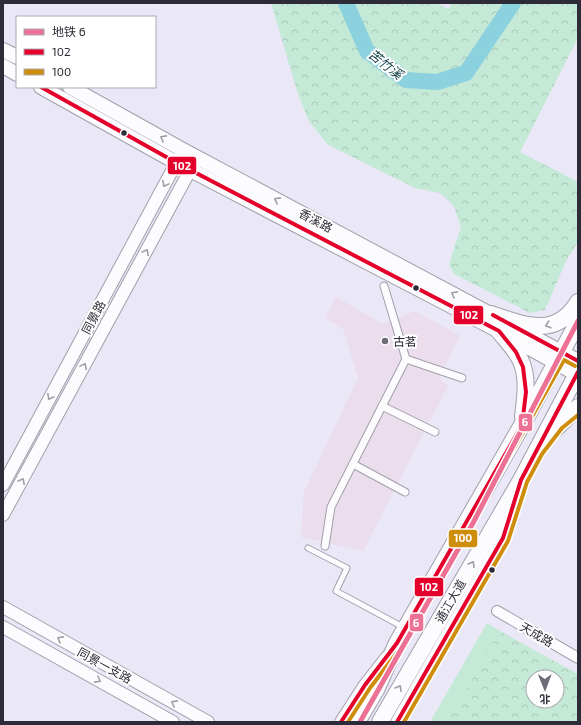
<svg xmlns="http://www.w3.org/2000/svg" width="581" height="725" font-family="'Exo 2','Noto Sans SC',sans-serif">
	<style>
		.commercial { fill: #ebddeb }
		.grass { fill: #c4e9d7 }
		.park { fill: url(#park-crowns); fill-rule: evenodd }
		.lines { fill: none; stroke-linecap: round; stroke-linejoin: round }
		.river { stroke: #8cd1de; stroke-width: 16 }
		.service-casing { stroke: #a19fac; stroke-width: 7 }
		.pedestrian-casing { stroke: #a19fac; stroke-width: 9 }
		.minor-casing { stroke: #a19fac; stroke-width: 12 }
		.tertiary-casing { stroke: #a19fac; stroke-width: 14 }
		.secondary-casing { stroke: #a19fac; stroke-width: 16 }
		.primary-casing { stroke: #a19fac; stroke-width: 18 }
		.service { stroke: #fcfcfe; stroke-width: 5 }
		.pedestrian { stroke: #fcfcfe; stroke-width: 7 }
		.minor { stroke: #fcfcfe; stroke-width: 10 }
		.tertiary { stroke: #fcfcfe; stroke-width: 12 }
		.secondary { stroke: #fcfcfe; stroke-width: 14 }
		.primary { stroke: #fcfcfe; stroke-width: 16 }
		.bus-1-casing { stroke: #fff; stroke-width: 7 }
		.bus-2-casing { stroke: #fff; stroke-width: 7 }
		.bus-1 { stroke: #e4002b; stroke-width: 4 }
		.bus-2 { stroke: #ce8d0b; stroke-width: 4 }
		.metro-1-casing { stroke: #fff; stroke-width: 8 }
		.metro-1 { stroke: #ec7194; stroke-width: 5 }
		.oneway { stroke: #9e9ea4 }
		.bus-dot { fill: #2c2b37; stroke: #fff; stroke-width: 1.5 }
		.poi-dot { fill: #6e6d7a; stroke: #fff; stroke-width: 1.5 }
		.labels { text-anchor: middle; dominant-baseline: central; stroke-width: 4; stroke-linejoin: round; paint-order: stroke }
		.street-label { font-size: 12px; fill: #2c2b37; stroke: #fff }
		.poi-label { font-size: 12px; fill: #2c2b37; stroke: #fff; text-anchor: start }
		.water-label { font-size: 13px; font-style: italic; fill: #093a40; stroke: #fff }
		.line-badge { stroke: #fff; stroke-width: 1.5 }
		.badge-label { font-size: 11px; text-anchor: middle; font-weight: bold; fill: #fff }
	</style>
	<defs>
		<pattern id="park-crowns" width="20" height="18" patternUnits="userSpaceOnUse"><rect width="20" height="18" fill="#c4e9d7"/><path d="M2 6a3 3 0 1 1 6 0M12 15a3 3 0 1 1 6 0" fill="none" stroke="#a9c8b9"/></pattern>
	</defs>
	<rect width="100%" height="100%" fill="#eae8f7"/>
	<path class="commercial" d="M336,297l47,27 32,-13 45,25 -21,42 9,8 -85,165 -62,-14 3,-45 54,-114 -15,-49 -18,-11z"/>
	<path class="grass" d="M487,623l13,8 -8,15 41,31v24h24l10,21h-137z"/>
	<g class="park">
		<path d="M271,3h166l11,6 4,-6h126v35l-58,114 58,30v60l-11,17 -22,51 -15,3 -76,-39 -5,-10 12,-37 -7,-21 -14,-13 -25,-5 -87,-43 -19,-24 -11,-27z"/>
		<path d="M500,631l78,43v48h-130zM533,677h24v24h-24z"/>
	</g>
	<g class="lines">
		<path class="river" d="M346,3l21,48 39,29 31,2 29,-9 47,-70"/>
		<g class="service-casing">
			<path id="service" d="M308,548l39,20 -11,23 67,36"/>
		</g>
		<g class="pedestrian-casing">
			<g id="pedestrian">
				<path d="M406,359l56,19"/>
				<path d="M382,406l53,26"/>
				<path d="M353,464l52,28"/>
				<path d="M325,546l6,-39 75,-148 -22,-73"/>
			</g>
		</g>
		<g class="minor-casing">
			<path id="minor" d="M497,611l81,47"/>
		</g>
		<g class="tertiary-casing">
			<g id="tertiary">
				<path d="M3,485l178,-331"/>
				<path d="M3,515l191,-352"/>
				<path d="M3,607l205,115"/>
				<path d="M3,627l170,95"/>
				<path d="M341,722l24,-37 22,-28"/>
				<path d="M397,722l106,-184 13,-40"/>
			</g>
		</g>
		<g class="secondary-casing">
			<g id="secondary">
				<path d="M3,50l14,7"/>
				<path d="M3,66l14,8"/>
				<path d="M41,87l136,76 322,168 79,44"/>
				<path d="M70,87l113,63 395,211"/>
			</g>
		</g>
		<g class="primary-casing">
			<g id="primary">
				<path d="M491,314c32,11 65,25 87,-12"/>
				<path d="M499,331c7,9 16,18 21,28 9,18 5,39 3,58"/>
				<path d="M553,431l25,-24"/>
				<path d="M357,722l19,-32 21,-47 125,-218 56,-103"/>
				<path d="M380,722l141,-242 57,-108"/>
			</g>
		</g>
		<use href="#service" class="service"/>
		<use href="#pedestrian" class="pedestrian"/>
		<use href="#minor" class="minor"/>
		<use href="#tertiary" class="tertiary"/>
		<use href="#secondary" class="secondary"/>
		<use href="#primary" class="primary"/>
		<g class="bus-1-casing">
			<g id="bus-1">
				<path d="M41,87l136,76 322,168 17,21 7,15 3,25 -4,33 -125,218 -32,42 -24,37"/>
				<path d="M493,315l85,46"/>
				<path d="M397,722l106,-184 18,-58 57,-108"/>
			</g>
		</g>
		<g class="bus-2-casing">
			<g id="bus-2">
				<path d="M348,722l22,-34 32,-42 162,-286 11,6"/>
				<path d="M404,722l104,-181 19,-59 15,-28 20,-26 16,-13"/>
			</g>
		</g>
		<use href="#bus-1" class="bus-1"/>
		<use href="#bus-2" class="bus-2"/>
		<g class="metro-1-casing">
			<path id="metro-1" d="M360,722l113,-199 105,-202"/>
		</g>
		<use href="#metro-1" class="metro-1"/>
	</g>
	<defs><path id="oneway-chevron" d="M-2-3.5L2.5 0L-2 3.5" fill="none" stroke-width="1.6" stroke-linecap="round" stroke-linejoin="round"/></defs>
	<g class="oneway">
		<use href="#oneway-chevron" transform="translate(163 138) rotate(-151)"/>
		<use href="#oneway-chevron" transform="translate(165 184) rotate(118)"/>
		<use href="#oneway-chevron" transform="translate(277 200) rotate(-152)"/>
		<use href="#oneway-chevron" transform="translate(146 252) rotate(-62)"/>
		<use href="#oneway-chevron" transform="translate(454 294) rotate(-152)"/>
		<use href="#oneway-chevron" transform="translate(548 325) rotate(163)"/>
		<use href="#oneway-chevron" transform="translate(84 366) rotate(-62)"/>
		<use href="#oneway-chevron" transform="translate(50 397) rotate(118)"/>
		<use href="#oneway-chevron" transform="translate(22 481) rotate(-62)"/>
		<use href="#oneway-chevron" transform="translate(472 564) rotate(-60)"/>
		<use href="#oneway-chevron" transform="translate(60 639) rotate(-151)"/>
		<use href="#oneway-chevron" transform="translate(98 680) rotate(29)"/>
		<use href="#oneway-chevron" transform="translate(399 688) rotate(-60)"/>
		<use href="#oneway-chevron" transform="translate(174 703) rotate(-151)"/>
	</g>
	<g class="bus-dot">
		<circle cx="124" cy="133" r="3.5"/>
		<circle cx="416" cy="288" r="3.5"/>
		<circle cx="492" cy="570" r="3.5"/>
	</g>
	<circle class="poi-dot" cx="385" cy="341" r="4"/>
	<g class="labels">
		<g class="street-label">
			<text transform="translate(316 220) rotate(28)">香溪路</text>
			<text transform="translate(93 317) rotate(-62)">同景路</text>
			<text transform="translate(450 601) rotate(-60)">通江大道</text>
			<text transform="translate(537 634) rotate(30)">天成路</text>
			<text transform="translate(105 665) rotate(29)">同景一支路</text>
		</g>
		<g class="poi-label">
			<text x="393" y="341">古茗</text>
		</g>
		<g class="water-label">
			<text transform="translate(386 64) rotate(38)">苦竹溪</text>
		</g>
	</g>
	<g class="line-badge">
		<rect x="167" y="156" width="30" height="19" rx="4" fill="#e4002b"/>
		<rect x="453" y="305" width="31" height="20" rx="4" fill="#e4002b"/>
		<rect x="518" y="413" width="15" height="19" rx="4" fill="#ec7194"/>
		<rect x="448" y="529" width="30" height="19" rx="4" fill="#ce8d0b"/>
		<rect x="414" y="577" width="30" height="20" rx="4" fill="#e4002b"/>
		<rect x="409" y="613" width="15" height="19" rx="4" fill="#ec7194"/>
	</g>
	<g class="badge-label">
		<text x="182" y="170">102</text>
		<text x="469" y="319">102</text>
		<text x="525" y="426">6</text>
		<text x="463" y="542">100</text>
		<text x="429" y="591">102</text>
		<text x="416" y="627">6</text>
	</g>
	<rect width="581" height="725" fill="none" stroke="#2c2b37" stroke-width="8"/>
	<rect x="16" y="16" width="140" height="72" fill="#ffffff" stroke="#abaaaf"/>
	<rect x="24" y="29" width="20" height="6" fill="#ec7194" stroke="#abaaaf"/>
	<text x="52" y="36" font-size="12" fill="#2c2b37">地铁 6</text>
	<rect x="24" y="49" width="20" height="6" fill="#e4002b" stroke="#abaaaf"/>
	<text x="52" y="56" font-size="12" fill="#2c2b37">102</text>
	<rect x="24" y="69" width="20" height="6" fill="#ce8d0b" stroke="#abaaaf"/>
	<text x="52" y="76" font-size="12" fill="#2c2b37">100</text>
	<g transform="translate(545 689) rotate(179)"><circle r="19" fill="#ffffff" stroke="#abaaaf"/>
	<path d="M0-3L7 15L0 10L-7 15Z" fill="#6e6d7a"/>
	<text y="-6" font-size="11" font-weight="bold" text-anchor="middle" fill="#2c2b37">北</text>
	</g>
</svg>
